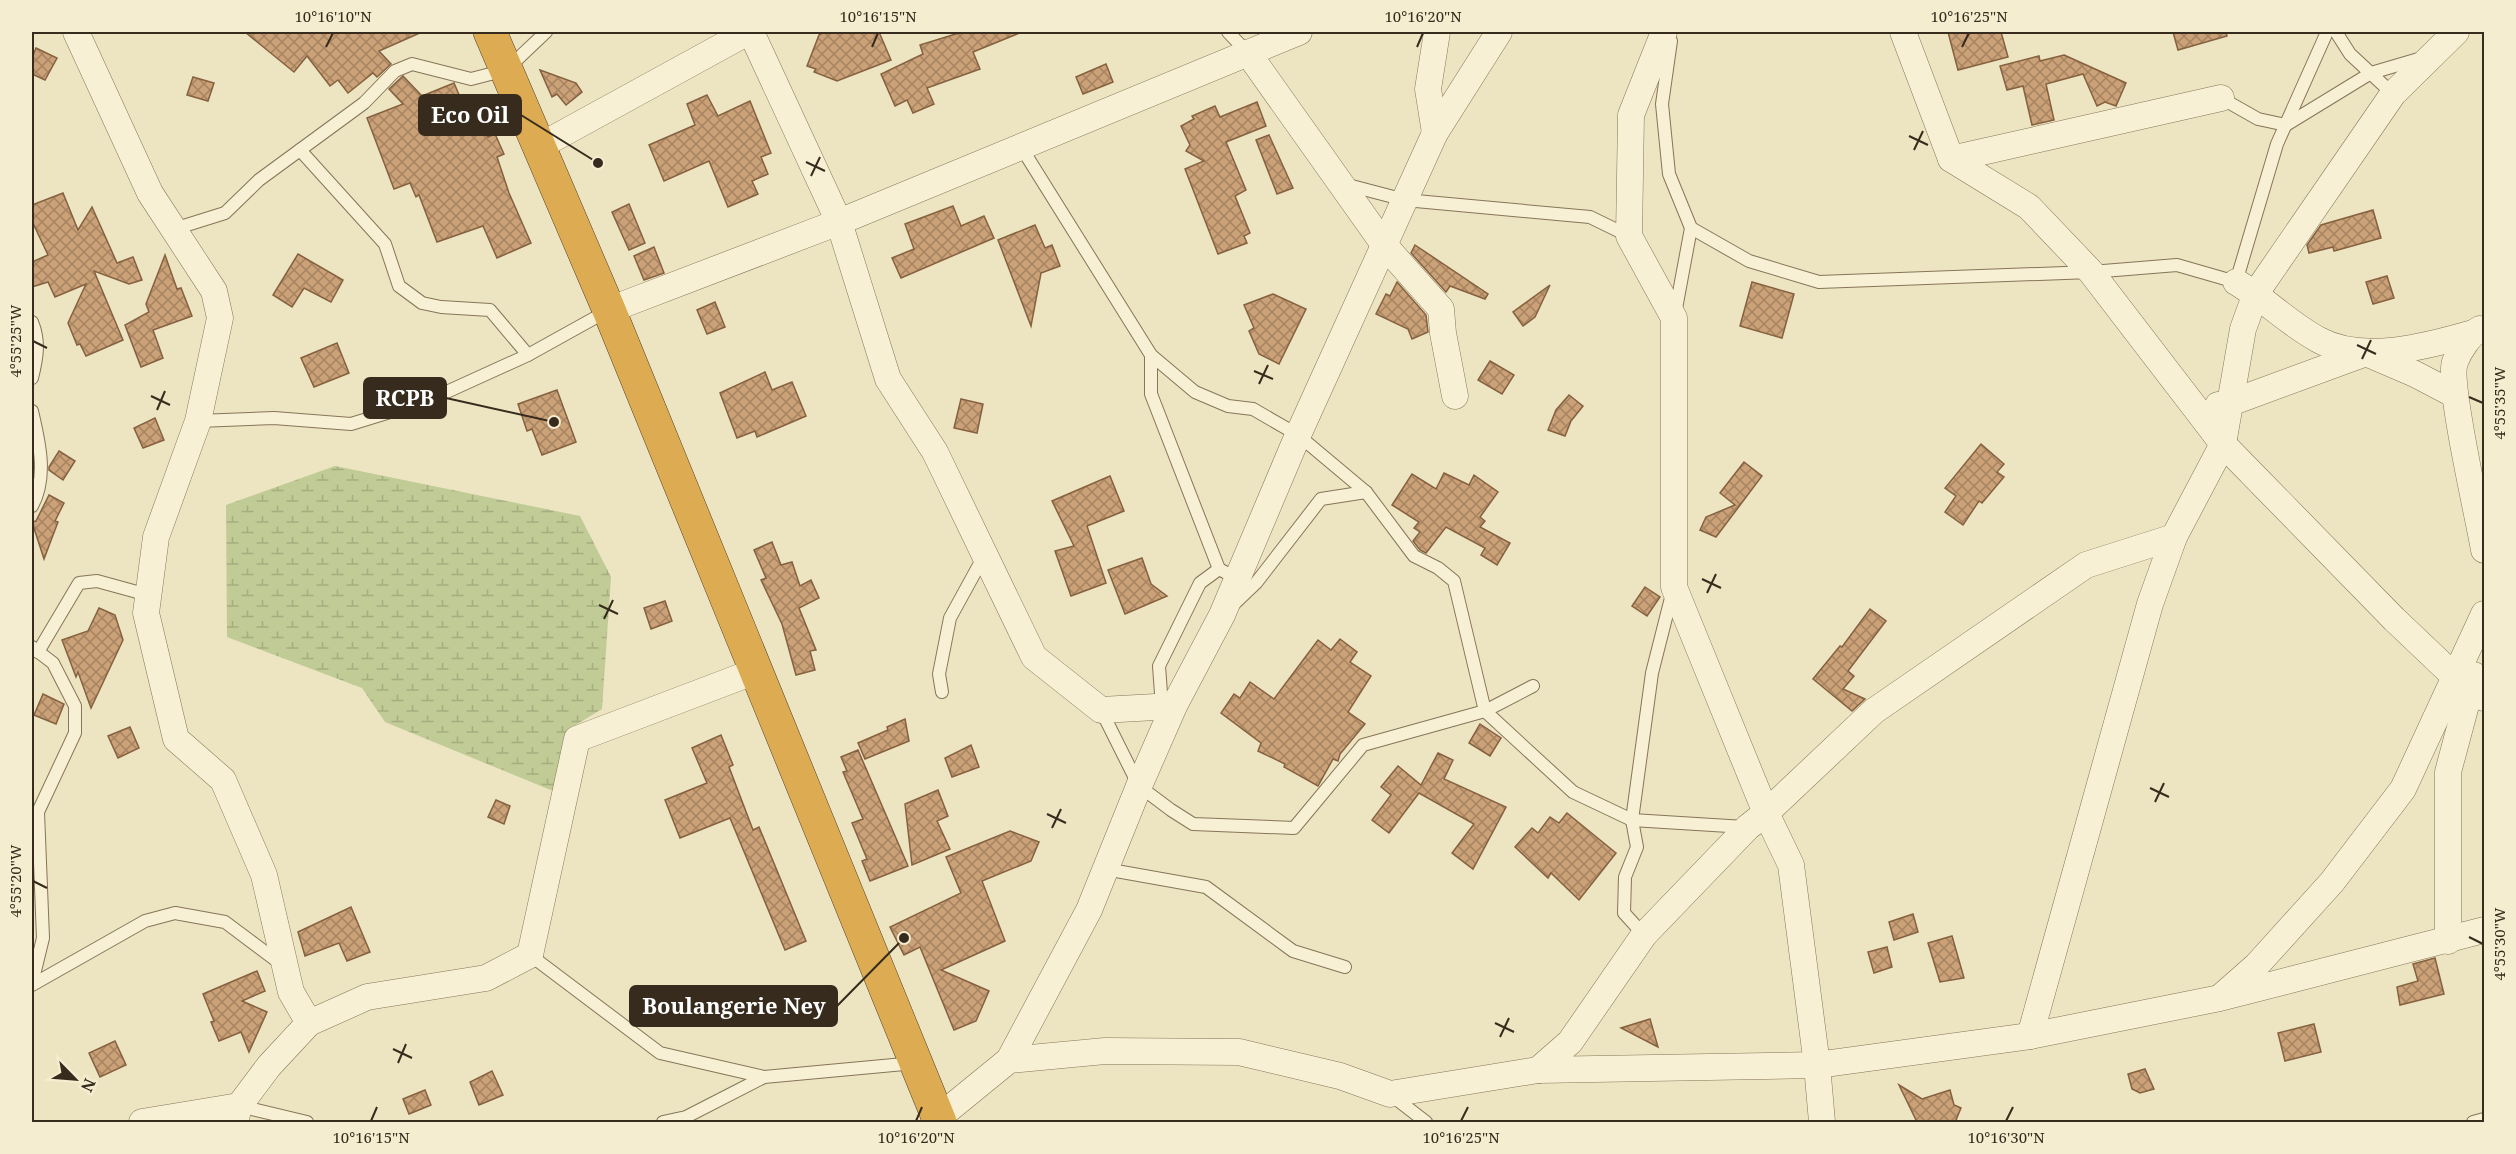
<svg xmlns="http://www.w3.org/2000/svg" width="2516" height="1154" font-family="'Noto Serif',serif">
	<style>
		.wetland { fill: url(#wetland-marsh) }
		.building { fill: url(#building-cross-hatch); stroke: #85613f; stroke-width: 1.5 }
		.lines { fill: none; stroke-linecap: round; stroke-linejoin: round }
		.lane-casing { stroke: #867559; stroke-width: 14 }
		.street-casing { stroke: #867559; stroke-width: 27 }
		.highway-casing { stroke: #54432d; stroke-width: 34 }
		.lane { stroke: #f8f0d4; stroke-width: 12 }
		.street { stroke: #f8f0d4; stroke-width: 26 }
		.highway { stroke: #dcab52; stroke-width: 33 }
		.ticks { fill: none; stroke: #362b1d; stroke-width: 2 }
		.leader { fill: none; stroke: #362b1d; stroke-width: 2 }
		.callout-dot { fill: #362b1d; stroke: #f5edd0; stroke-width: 2 }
		.callout { fill: #362b1d; stroke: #362b1d; stroke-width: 2 }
		.callout-label { font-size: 22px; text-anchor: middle; font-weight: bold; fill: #fff }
		.neatline { fill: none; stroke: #362b1d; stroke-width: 2 }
		.ticks-label { font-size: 15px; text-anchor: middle; fill: #362b1d }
	</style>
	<defs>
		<pattern id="wetland-marsh" width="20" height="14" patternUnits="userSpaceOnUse" patternTransform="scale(1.5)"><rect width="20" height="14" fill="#c0cb95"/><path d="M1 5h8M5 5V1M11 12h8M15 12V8" fill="none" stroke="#a6ae80"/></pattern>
		<pattern id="building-cross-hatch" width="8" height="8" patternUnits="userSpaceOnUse" patternTransform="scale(1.5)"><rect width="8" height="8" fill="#cba177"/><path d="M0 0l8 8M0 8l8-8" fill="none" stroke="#a68361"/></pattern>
	</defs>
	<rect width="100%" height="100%" fill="#ede4c1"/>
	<path class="wetland" d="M335,466l245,50 31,61 -9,132 -33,20 -16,62 -168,-69 -23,-34 -135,-51 -1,-132z"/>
	<g class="building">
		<path d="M245,32h177l-43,19 12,13 -14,13 -4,-4 -25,20 -10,-13 -8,6 -23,-30 -13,16z"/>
		<path d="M824,32h55l12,28 -54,21 -23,-9 2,-3 -9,-3 12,-31z"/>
		<path d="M962,32h60l-49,20 7,17 -53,19 7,16 -21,9 -6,-13 -12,6 -14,-32 42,-20 -3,-9z"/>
		<path d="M1948,32h53l7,25 -50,13z"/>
		<path d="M2173,32h53l1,4 -49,14z"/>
		<path d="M36,48l21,10 -12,22 -13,-6v-16z"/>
		<path d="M2064,55l62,28 -10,23 -11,-4 -8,4 -14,-32 -37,10 8,36 -22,5 -9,-39 -16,4 -7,-24 39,-10 1,5z"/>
		<path d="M1106,64l7,18 -30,12 -7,-17z"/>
		<path d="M540,70l36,13 6,9 -16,13 -9,-11 -5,3z"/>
		<path d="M403,76l19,20 32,-13 19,45 9,-4 6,13 7,-3 9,20 -7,3 12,36 22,50 -34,15 -14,-32 -46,16 -18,-47 -3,2 -6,-14 -16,6 -27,-71 36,-14 -14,-15z"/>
		<path d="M193,77l21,6 -6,18 -21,-6z"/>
		<path d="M707,95l11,21 32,-15 21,52 -10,4 7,17 -16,7 6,13 -30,13 -19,-46 -45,20 -15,-36 46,-20 -8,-21z"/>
		<path d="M1257,102l9,24 -40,16 20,48 -11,6 15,37 -6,3 3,7 -29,11 -33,-85 19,-8 -18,-10 4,-6 -9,-19 13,-7 -2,-3 23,-10 5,11z"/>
		<path d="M1269,135l24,53 -16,6 -21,-54z"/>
		<path d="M63,193l15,37 14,-23 25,56 16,-6 9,23 -13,4 -35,-13 29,69 -37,16 -6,-12 -3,1 -9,-22 18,-39 -31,13 -7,-15 -16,5v-25l16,-7 -16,-34v-16z"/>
		<path d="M629,204l16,39 -16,7 -17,-38z"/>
		<path d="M953,206l8,20 23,-10 10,22 -93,40 -9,-20 22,-9 -9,-25z"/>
		<path d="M2373,210l8,28 -47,13 -1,-4 -24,6 -2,-8 14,-20z"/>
		<path d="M1035,225l10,23 7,-3 8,21 -19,7 -10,53 -33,-86z"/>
		<path d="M1415,245l73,49 -3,5 -35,-13 -4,6 -35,-39z"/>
		<path d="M654,247l10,26 -20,7 -10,-24z"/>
		<path d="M298,254l45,26 -12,22 -27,-14 -12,19 -19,-12z"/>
		<path d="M165,255l12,34 4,-1 11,28 -39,14 10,28 -22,9 -16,-42 24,-13 -3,-8z"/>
		<path d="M2387,276l7,22 -21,6 -7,-22z"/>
		<path d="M1397,282l29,33 2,17 -16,7 -4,-10 -32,-15 10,-20 4,2z"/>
		<path d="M1752,282l42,12 -12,44 -42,-12z"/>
		<path d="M1550,285l-15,32 -12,9 -10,-14z"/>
		<path d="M1273,294l33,15 -27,55 -20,-10 -10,-23 5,-3 -10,-23z"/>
		<path d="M715,302l10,25 -18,7 -10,-24z"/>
		<path d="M337,343l12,30 -35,14 -13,-29z"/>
		<path d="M1490,361l24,14 -12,19 -24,-14z"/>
		<path d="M765,372l7,18 20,-8 14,34 -49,21 -2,-6 -18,7 -17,-45z"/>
		<path d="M557,390l19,52 -34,13 -10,-26 -5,2 -9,-27z"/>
		<path d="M1569,395l14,11 -12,15 -6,15 -17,-6 8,-20z"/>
		<path d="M961,399l22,5 -6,29 -23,-5z"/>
		<path d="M155,418l9,22 -21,8 -9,-20z"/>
		<path d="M1981,444l23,20 -7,8 7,5 -22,26 -3,-2 -16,24 -18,-13 11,-16 -11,-8z"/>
		<path d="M59,451l16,10 -12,19 -14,-10v-3z"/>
		<path d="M1744,462l18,14 -46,61 -16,-7 6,-13 29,-12 -15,-12z"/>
		<path d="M1444,473l25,12 5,-10 24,17 -18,25 5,4 -5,6 30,16 -13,22 -16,-10 4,-7 -39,-21 -20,26 -6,-3 -7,-9 7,-9 -6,-4 5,-6 -27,-17 20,-31 24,15z"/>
		<path d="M1110,476l14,35 -37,15 19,57 -35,13 -16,-45 19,-5 -22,-45z"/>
		<path d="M49,495l15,8 -9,18 3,1 -14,37 -12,-37 4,-1z"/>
		<path d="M772,542l9,23 11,-3 8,24 11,-6 8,18 -20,10 17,42 -6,1 5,19 -19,5 -14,-51 -21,-44 5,-2 -12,-28z"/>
		<path d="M1142,558l9,26 16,12 -42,18 -17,-44z"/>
		<path d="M1645,587l15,10 -13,19 -15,-10z"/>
		<path d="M665,601l7,20 -21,8 -7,-21z"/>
		<path d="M99,608l16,7 8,25 -32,68 -13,-36 -2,5 -14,-37 26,-9z"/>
		<path d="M1870,609l16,12 -38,50 6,5 -11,13 22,10 -13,12 -39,-32 27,-33 2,1z"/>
		<path d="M1340,639l17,13 -7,10 21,14 -23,36 17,12 -25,30 -2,7 -5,-2 -15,27 -34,-19 1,-3 -27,-13 3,-8 -40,-30 13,-19 6,4 10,-16 24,17 44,-59 13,10z"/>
		<path d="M43,694l21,10 -8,20 -22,-9z"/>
		<path d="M905,719l4,22 -44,18 -7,-16 30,-13 -1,-3z"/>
		<path d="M1480,724l21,14 -11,18 -21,-13z"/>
		<path d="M130,727l9,21 -21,10 -10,-22z"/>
		<path d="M721,735l12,30 -4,2 24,63 6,-3 47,114 -21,9 -55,-132 -50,20 -15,-38 42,-17 -15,-35z"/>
		<path d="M971,745l8,22 -27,10 -7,-19z"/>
		<path d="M858,750l50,116 -38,15 -8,-20 5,-2 -15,-36 11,-4 -20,-47 4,-1 -6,-14z"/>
		<path d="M1438,753l15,7 -9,19 62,28 -33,62 -21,-16 22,-29 -55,-31 -30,40 -17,-13 19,-25 -10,-8 17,-21 23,19z"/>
		<path d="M938,790l10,26 -11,5 13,28 -38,16 -7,-61z"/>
		<path d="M496,800l14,6 -6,18 -16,-7z"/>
		<path d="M1567,813l49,40 -37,47 -28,-27 -3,5 -33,-31 17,-19 6,5 12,-16 9,6z"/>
		<path d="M1010,831l29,11 -8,19 -49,20 23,60 -64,29 48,21 -13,30 -22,9 -34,-83 -16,8 -14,-28 71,-34 -15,-36z"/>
		<path d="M351,907l19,45 -23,9 -8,-18 -34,13 -7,-24z"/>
		<path d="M1913,914l5,18 -24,8 -5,-18z"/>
		<path d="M1952,936l12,42 -24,4 -12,-39z"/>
		<path d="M1887,947l5,20 -18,6 -6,-21z"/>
		<path d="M2435,958l9,36 -44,11 -3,-18 21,-6 -5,-17z"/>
		<path d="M257,971l8,20 -23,10 25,11 -18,40 -8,-20 -22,9 -8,-19 3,-1 -11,-27z"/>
		<path d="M1650,1019l8,28 -37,-19z"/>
		<path d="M2314,1024l7,28 -36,9 -7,-28z"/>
		<path d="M115,1041l11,24 -26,12 -11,-24z"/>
		<path d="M2145,1069l9,20 -14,4 -8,-4 -4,-15z"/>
		<path d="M492,1071l11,24 -24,10 -9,-23z"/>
		<path d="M1899,1085l23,14 28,-9 4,15 7,3 -5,12 4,2h-43z"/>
		<path d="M425,1090l6,15 -22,9 -6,-15z"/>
	</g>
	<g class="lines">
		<g class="lane-casing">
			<g id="lane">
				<path d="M1228,32l20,21"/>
				<path d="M2336,32l14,22 43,40"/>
				<path d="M1671,41l-9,63 7,70 22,54 -16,86"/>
				<path d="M2221,98l37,21 28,6 85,-52 51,-15"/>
				<path d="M1021,147l130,208 44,37 33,14 25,3 45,26 68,57 48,64 24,12 16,13 31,130 88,81 59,28 113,7"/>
				<path d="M300,150l85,94 14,42 23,17 19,4 49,3 38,45"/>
				<path d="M1344,184l61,16 185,17 39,19"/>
				<path d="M1691,228l58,33 70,21 272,-10 86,-7 59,17 41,-138 50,-112"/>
				<path d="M174,229l51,-16 34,-33 105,-77 31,-32 17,-7 59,15 35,-9 40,-38"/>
				<path d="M32,322c8,19 5,36 0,56"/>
				<path d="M1151,355v39l68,175 19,10"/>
				<path d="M32,411c7,30 16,66 0,95"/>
				<path d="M198,421l76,-3 77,6 78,-24 99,-45 81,-45"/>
				<path d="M1234,604l22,-21 65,-84 45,-7"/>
				<path d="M32,647l21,16 22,43v27l-37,79 5,126 -11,45"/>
				<path d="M38,652l41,-69 18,-2 51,14"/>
				<path d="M942,692l-3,-18 11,-56 34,-62"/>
				<path d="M1162,707l-3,-41 41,-83 19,-14"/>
				<path d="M1101,710l38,76 32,24 22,14 101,4 69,-83 122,-34 48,-25"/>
				<path d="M1105,869l101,18 87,64 52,16"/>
				<path d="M1644,935l-20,-22 1,-36 12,-30 -5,-27 20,-147 20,-79"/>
				<path d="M530,955l130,98 104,24"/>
				<path d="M32,985l113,-64 30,-8 50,9 56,42"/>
				<path d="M1391,1095l35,27"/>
				<path d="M239,1106l68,16"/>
				<path d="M663,1122l23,-5 78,-40 151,-14"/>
				<path d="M2473,1122l11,-3"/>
			</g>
		</g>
		<g class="street-casing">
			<g id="street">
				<path d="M76,32l74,161 64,98 6,27 -22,103 -42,116 -10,76 30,126 47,41 41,95 27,117 18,31"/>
				<path d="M751,32l88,190 49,157 47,73 99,205 67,53 73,-4"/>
				<path d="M1664,32l-33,83 -2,121 45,82v269l92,226 25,52 26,200 5,57"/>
				<path d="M1903,32l48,127 78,48 62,65 132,172 171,175 60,57 30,22"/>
				<path d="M1248,53l137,193 56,63 2,24 12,63"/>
				<path d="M1435,133l-7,-44 9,-57"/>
				<path d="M540,146l208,-114"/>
				<path d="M1951,159l270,-61"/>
				<path d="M2236,282c29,17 53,42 83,58 44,24 109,6 154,-7"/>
				<path d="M609,310l230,-88 460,-190"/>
				<path d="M2480,329c-10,5 -21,22 -25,33 -8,21 24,157 29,188"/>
				<path d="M2218,405l12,-2 136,-50 49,21 40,21"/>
				<path d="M2448,941v-169l26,-97"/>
				<path d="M2223,995l33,-29 76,-84 71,-93 81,-175"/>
				<path d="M2030,1036l120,-432 24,-67"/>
				<path d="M1009,1060l80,-150 50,-124 35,-80 48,-91 76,-180 137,-302 64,-101"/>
				<path d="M1538,1070l32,-28 74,-107 104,-108 18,-14 108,-102 212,-146 88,-28 49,-93 20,-115 13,-36 137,-199 63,-62"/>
				<path d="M938,1118l71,-58 96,-9 134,1 101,24 50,18 148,-24 279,-5 213,-29 190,-38 264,-68"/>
				<path d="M142,1122l97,-16"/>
				<path d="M235,1122l4,-16 30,-40 40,-43 58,-26 119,-19 44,-23 47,-216 179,-68"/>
			</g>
		</g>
		<g class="highway-casing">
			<path id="highway" d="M490,32l119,278 331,812"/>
		</g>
		<use href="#lane" class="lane"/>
		<use href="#street" class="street"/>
		<use href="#highway" class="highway"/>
	</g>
	<path class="ticks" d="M326,47l7,-14M872,47l6,-14M1417,47l6,-14M1962,47l7,-14M1909,136l19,9M1914,150l9,-19M806,162l19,9M811,176l9,-19M33,341l14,7M2357,345l19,9M2362,359l9,-19M1254,371l19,8M1259,384l9,-19M151,396l19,9M2469,397l14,6M157,410l8,-19M1702,579l19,9M1707,593l9,-19M599,605l19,9M604,619l9,-19M2150,788l19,9M2155,802l9,-19M1047,814l19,9M1052,828l9,-19M33,881l14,7M2469,937l14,7M1495,1023l19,9M1500,1037l9,-19M393,1049l19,9M398,1063l8,-19M371,1121l6,-14M916,1121l6,-14M1461,1121l7,-14M2006,1121l7,-14"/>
	<path class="leader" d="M598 163L521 115M554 422L446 398M904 938L837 1006"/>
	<g class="callout-dot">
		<circle cx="598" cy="163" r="6"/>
		<circle cx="554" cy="422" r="6"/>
		<circle cx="904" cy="938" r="6"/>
	</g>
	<g class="callout">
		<rect x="419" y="95" width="102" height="40" rx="6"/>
		<rect x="364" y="378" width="82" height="40" rx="6"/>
		<rect x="630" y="986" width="207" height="40" rx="6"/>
	</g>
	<g class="callout-label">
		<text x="470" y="123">Eco Oil</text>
		<text x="405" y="406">RCPB</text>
		<text x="734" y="1014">Boulangerie Ney</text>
	</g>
	<rect width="2516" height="1154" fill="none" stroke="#f5edd0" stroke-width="66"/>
	<g transform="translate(75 1079) rotate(115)" stroke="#f5edd0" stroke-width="4.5" paint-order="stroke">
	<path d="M0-4.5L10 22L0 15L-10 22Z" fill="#362b1d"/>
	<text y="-9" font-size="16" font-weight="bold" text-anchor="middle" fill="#362b1d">N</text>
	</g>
	<rect x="33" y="33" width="2450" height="1088" class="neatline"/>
	<g class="ticks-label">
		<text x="333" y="22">10°16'10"N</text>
		<text x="878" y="22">10°16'15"N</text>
		<text x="1423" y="22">10°16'20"N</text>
		<text x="1969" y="22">10°16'25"N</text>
		<text transform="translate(16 341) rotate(-90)" y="5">4°55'25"W</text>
		<text transform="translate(2500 403) rotate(-90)" y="5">4°55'35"W</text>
		<text transform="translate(16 881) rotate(-90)" y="5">4°55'20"W</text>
		<text transform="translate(2500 944) rotate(-90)" y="5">4°55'30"W</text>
		<text x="371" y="1143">10°16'15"N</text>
		<text x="916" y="1143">10°16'20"N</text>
		<text x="1461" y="1143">10°16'25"N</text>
		<text x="2006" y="1143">10°16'30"N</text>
	</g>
</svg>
